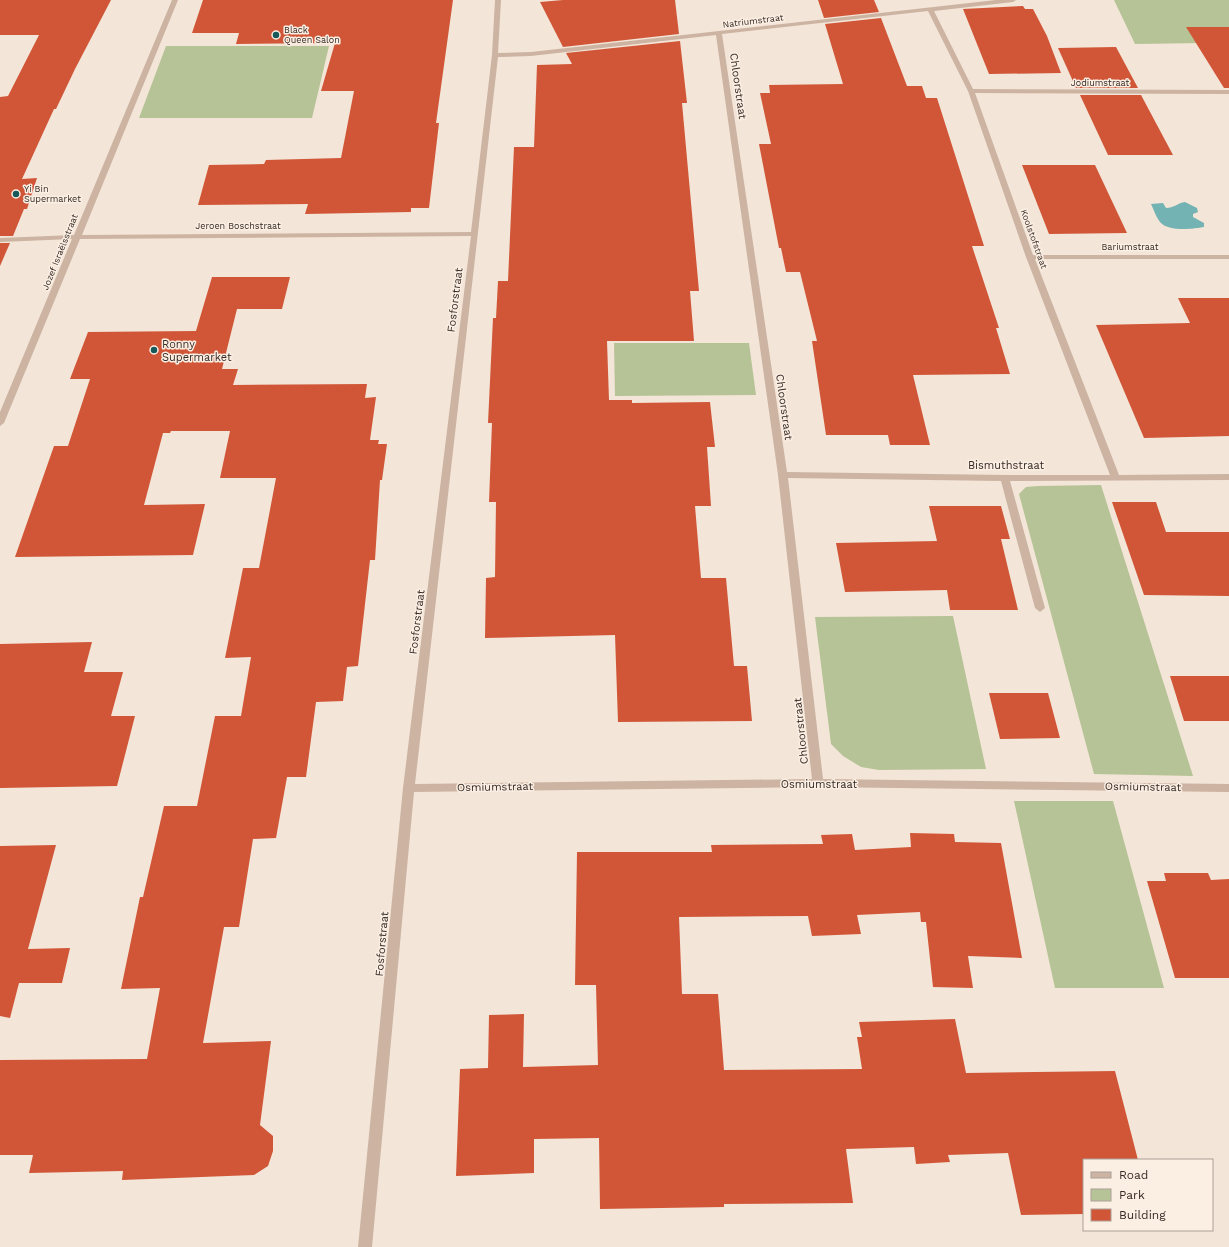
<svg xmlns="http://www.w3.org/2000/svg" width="1229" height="1247" font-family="'Work Sans',sans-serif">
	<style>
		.green { fill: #b6c396 }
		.water { fill: #73b3b3 }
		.building { fill: #d15637 }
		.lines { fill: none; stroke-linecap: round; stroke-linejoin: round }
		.minor { fill: #ccb3a2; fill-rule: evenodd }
		.poi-dot { fill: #17595b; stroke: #fbefe3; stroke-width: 1.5 }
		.labels { text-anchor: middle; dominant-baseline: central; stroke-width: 3; stroke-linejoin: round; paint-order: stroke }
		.far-street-label { font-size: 9px; fill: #362a25; stroke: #fbefe3 }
		.far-poi-label { font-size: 9px; fill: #362a25; stroke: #fbefe3; text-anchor: start }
		.street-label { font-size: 11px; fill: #362a25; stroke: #fbefe3 }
		.poi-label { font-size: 11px; fill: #362a25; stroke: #fbefe3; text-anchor: start }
	</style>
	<rect width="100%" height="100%" fill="#f3e5d7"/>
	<g class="green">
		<path d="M1114,0h115v28l-26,15 -68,1z"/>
		<path d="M166,46h163l-17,72h-173z"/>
		<path d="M614,343h135l7,52 -141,1z"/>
		<path d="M1101,485l92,291 -99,-2 -75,-280 7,-7 12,-1z"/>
		<path d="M953,616l33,153 -107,1 -18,-3 -18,-11 -12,-12 -16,-127z"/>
		<path d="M1014,801h99l51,187h-109z"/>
	</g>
	<path class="water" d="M1185,202l12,6 1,4 -5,2v3l11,6v4c-11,2 -36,5 -44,-5 -4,-5 -6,-12 -9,-18l12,-1 3,5c8,0 12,-5 19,-6z"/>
	<g class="building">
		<path d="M0,0h111l-36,69 -19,40h-2l-32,70 15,-1 -10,31h-3l-11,27h-13v-139l8,-1 31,-61h-39z"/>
		<path d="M203,0h250l-17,123h3l-10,85h-18v4l-106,2 3,-10 -110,1 11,-40 55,-1 2,-4 75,-2 13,-67h-33l14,-48 -99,1 3,-11h-47z"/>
		<path d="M563,0h112l4,34 -116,13 -23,-45z"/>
		<path d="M818,0h56l5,12 -55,6z"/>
		<path d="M1023,6l2,3h8l14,27 14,37 -72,1 -26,-65z"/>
		<path d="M881,18l26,68h15l4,12h11l47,148h-12l27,82h-3l14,46 -97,1 17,70h-40l-2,-10h-62l-14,-94h5l-17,-69h-14l-5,-24h-2l-20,-104h12l-11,-51h10l-1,-8 74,-1 -18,-60z"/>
		<path d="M1186,27h43v61h-5z"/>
		<path d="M680,41l7,62h-5l17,188h-9l4,50h-87l2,59h23v3l78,-1 5,45h-8l4,59h-16l6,72h25l8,88h13l5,55 -134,1 -3,-87 -130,3 1,-60 9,-1 1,-75h-7l3,-79h-4l5,-105h3l2,-37h10l6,-134h20l3,-82 35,-1 -6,-11z"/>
		<path d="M1116,47l22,41h-62l-18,-40z"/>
		<path d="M1080,95h61l32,60h-65z"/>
		<path d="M1022,165h73l32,68 -78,1z"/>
		<path d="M0,243h10l-10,23z"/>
		<path d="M212,277h78l-8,32h-45l-15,60h16l-5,16 134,-1 -2,14 11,-1 -6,43h9l-1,4h9l-5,36h-2l-5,80h-5l-12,106 -11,1 -4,34 -27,1 -10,75h-19l-11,61 -23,1 -14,88h-15l-21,116 68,-2 -11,84 13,11v15l-5,15 -14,9 -132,5 1,-9 -94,2 4,-18h-33v-95l147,-1 13,-71 -39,1 19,-92h3l21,-91h33l18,-90h26l10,-59 -26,1 18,-90h16l17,-90h-56l10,-47h-59l-1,2h-7l-19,72 61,-1 -12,51 -178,2 39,-111h14l22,-67h-20l18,-47 108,-1z"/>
		<path d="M1178,298h51v138l-85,2 -48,-113 94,-2z"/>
		<path d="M1112,502h44l10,30h63v64l-85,-1z"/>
		<path d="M929,506h72l9,33h-9l17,71h-68l-3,-20 -102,2 -9,-49 101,-2z"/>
		<path d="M92,642l-8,30h39l-12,44h24l-18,70 -117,2v-144z"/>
		<path d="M1170,676h59v45h-45z"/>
		<path d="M989,693h59l12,45 -60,1z"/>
		<path d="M910,833l44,1 1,8 46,1 21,115 -54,-2 5,32 -40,-1 -7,-65h-5l-1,-10 -63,3 4,19 -49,2 -4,-20 -129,1 3,77h36l6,76 138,-1 -5,-32h5l-3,-15 96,-3 11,54 149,-2 23,89h-54v54l-63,1 -13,-62 -60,2 2,7 -34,2 -2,-17 -68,2 7,54 -129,1v3l-124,2 -1,-71 -65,1v34l-78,3 4,-107 28,-1 1,-53 35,-1 -1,53 75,-2 -2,-80h-21l2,-133h135l-1,-7 112,-1 -2,-9 31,-1 3,16 56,-3z"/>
		<path d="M56,845l-28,104 42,-1 -8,35h-43l-9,35 -10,-2v-170z"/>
		<path d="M1164,873h44l3,7 18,-1v99h-54l-28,-97h19z"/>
	</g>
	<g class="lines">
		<path class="minor" d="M172,0h6l-96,235 389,-3 21,-177 3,-55h6l-3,53 33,-1 465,-52h20l-3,2 -79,9 39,78 256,1v4l-254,-1 58,162h196v4h-194l84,216 110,-1v6l-219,1 35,127 -5,4 -5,-4 -34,-127 -213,-3 35,301 406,5v8l-411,-5 -404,5 -42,455h-14l45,-459 68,-552 -391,3 -76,184 -4,3v-14l72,-173 -72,3v-4l74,-3zM928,11l40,80 58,166 84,218h-105l-218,-3 -65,-438zM716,35l62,440 34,304 -397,5 83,-727 33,-1z"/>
	</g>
	<g class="poi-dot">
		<circle cx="276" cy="35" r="4"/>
		<circle cx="16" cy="194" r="4"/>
		<circle cx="154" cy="350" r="4"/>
	</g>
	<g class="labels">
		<g class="far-street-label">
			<text transform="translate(753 21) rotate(-7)">Natriumstraat</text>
			<text x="1100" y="83">Jodiumstraat</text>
			<text x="238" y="226">Jeroen Boschstraat</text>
			<text transform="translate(1034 239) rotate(70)">Koolstofstraat</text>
			<text x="1130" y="247">Bariumstraat</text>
			<text transform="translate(60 252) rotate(-68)">Jozef Israëlsstraat</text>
		</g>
		<g class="far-poi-label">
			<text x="284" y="30">Black<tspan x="284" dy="10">Queen Salon</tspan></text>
			<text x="24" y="189">Yi Bin<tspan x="24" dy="10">Supermarket</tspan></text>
		</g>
		<g class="street-label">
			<text transform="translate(738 86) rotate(82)">Chloorstraat</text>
			<text transform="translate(455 300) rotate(-83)">Fosforstraat</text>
			<text transform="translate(784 407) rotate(82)">Chloorstraat</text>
			<text x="1006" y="465">Bismuthstraat</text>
			<text transform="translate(417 622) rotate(-83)">Fosforstraat</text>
			<text transform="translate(801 731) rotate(-96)">Chloorstraat</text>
			<text x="819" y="784">Osmiumstraat</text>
			<text transform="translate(495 787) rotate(-1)">Osmiumstraat</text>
			<text transform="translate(1143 787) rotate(1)">Osmiumstraat</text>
			<text transform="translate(382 944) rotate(-85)">Fosforstraat</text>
		</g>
		<g class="poi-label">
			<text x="162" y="344">Ronny<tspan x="162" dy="13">Supermarket</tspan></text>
		</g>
	</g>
	<rect x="1083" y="1159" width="130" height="72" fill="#fbefe3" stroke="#aca097"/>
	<rect x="1091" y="1172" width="20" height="6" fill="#ccb3a2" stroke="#aca097"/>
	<text x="1119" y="1179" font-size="12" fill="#362a25">Road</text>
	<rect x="1091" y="1189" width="20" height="12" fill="#b6c396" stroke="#aca097"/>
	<text x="1119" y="1199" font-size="12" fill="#362a25">Park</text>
	<rect x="1091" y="1209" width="20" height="12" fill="#d15637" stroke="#aca097"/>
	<text x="1119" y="1219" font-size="12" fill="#362a25">Building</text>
</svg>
